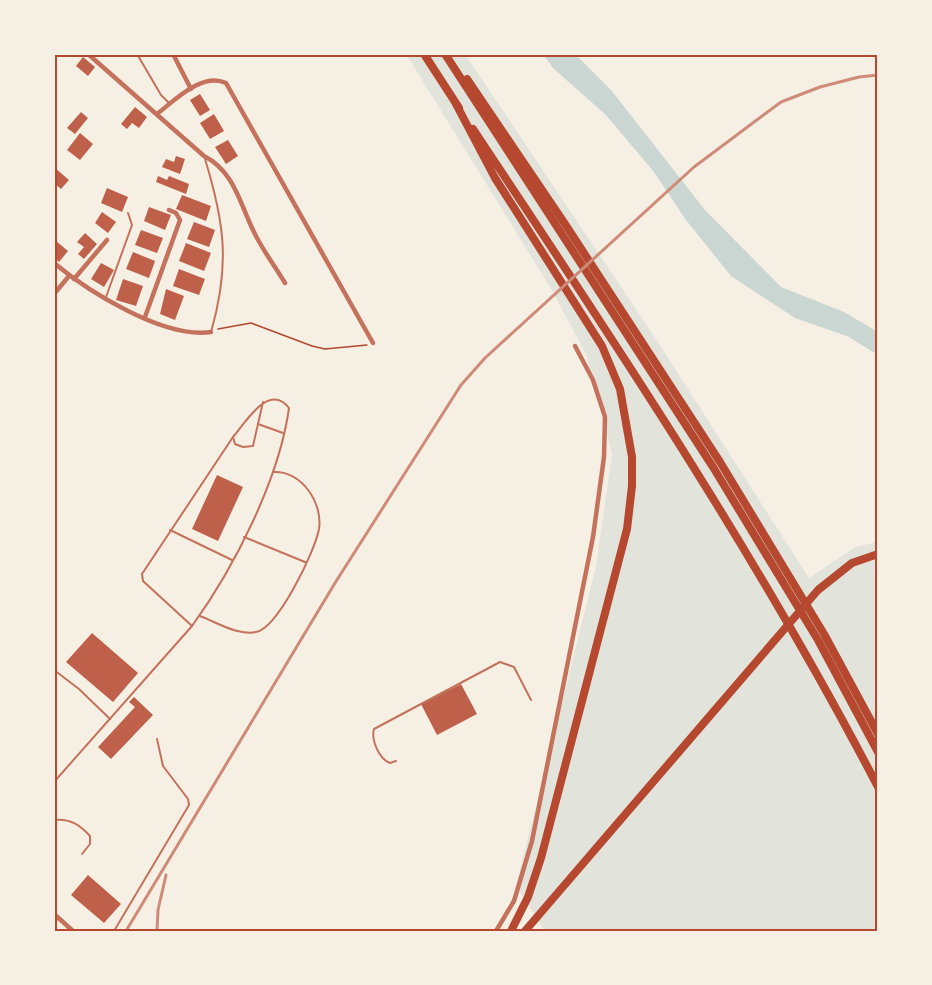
<svg xmlns="http://www.w3.org/2000/svg" width="932" height="985" font-family="'PT Sans',sans-serif">
	<style>
		.green { fill: #e2e4dc }
		.water { fill: #c9d6d2 }
		.building { fill: #bf614a }
		.lines { fill: none; stroke-linecap: round; stroke-linejoin: round }
		.path { stroke: #b5482f; stroke-width: 1.5 }
		.service { stroke: #c5725c; stroke-width: 2 }
		.minor { stroke: #c5725c; stroke-width: 4.5 }
		.motorway { stroke: #b5482f; stroke-width: 8 }
		.rail { stroke: #cf8b77; stroke-width: 3 }
		.neatline { fill: none; stroke: #b5482f; stroke-width: 2 }
	</style>
	<rect width="100%" height="100%" fill="#f6efe4"/>
	<path class="green" d="M406,54h59l191,285 153,239 46,-31 23,-5v389h-333l-29,-45 80,-320 16,-112 -26,-100 -36,-67z"/>
	<path class="water" d="M543,54h32l36,36 94,120 76,77 63,25 34,20v23l-31,-19 -52,-18 -64,-42 -45,-56 -32,-48 -48,-57 -53,-47z"/>
	<g class="building">
		<path d="M83,57l12,10 -7,9 -12,-10z"/>
		<path d="M200,94l10,16 -10,6 -10,-16z"/>
		<path d="M135,107l12,10 -8,11 -7,-5 -5,6 -6,-5z"/>
		<path d="M81,112l7,6 -13,16 -8,-6z"/>
		<path d="M214,114l10,17 -14,8 -10,-16z"/>
		<path d="M80,133l13,11 -13,16 -13,-10z"/>
		<path d="M228,140l10,16 -12,8 -11,-17z"/>
		<path d="M176,156l9,3 -5,15 -18,-7 4,-8 8,3z"/>
		<path d="M55,168l14,12 -8,9 -7,-6z"/>
		<path d="M158,176l9,4 2,-4 20,8 -3,10 -30,-12z"/>
		<path d="M107,188l21,9 -6,15 -21,-9z"/>
		<path d="M182,195l29,11 -5,15 -30,-12z"/>
		<path d="M149,207l22,8 -6,15 -21,-9z"/>
		<path d="M102,212l14,10 -8,11 -13,-10z"/>
		<path d="M194,222l21,8 -6,17 -22,-8z"/>
		<path d="M141,230l22,8 -6,15 -22,-8z"/>
		<path d="M85,233l12,11 -13,15 -6,-5 6,-7 -7,-5z"/>
		<path d="M56,241l12,10 -9,11 -5,-5z"/>
		<path d="M186,243l25,10 -7,18 -25,-10z"/>
		<path d="M133,252l22,9 -6,17 -23,-9z"/>
		<path d="M101,263l13,7 -10,17 -13,-8z"/>
		<path d="M179,269l26,10 -6,16 -26,-9z"/>
		<path d="M123,279l20,7 -7,20 -20,-6z"/>
		<path d="M166,289l18,7 -9,24 -15,-6z"/>
		<path d="M217,475l26,12 -25,54 -26,-12z"/>
		<path d="M92,633l46,40 -25,29 -47,-40z"/>
		<path d="M461,684l16,30 -40,21 -16,-31z"/>
		<path d="M134,697l19,18 -42,44 -13,-12 37,-40 -6,-5z"/>
		<path d="M88,875l33,29 -17,19 -33,-28z"/>
	</g>
	<g class="lines">
		<path class="path" d="M218,329l33,-6 61,23 13,3 42,-4"/>
		<g class="service">
			<path d="M137,54l24,41 9,9"/>
			<path d="M205,159c20,65 25,107 6,173"/>
			<path d="M106,297l26,-72 -4,-12"/>
			<path d="M258,424l25,9"/>
			<path d="M170,530l62,30"/>
			<path d="M244,537l61,25"/>
			<path d="M200,616c16,6 38,20 56,16 22,-4 59,-81 63,-103 4,-27 -18,-58 -45,-57"/>
			<path d="M192,626c42,-58 87,-146 97,-218 -20,-26 -43,14 -56,29l2,7 8,3 10,-1 10,-44"/>
			<path d="M54,670l25,19 31,30"/>
			<path d="M396,761l-6,2c-11,-4 -19,-23 -16,-34l126,-67 14,5 17,33"/>
			<path d="M54,782l138,-156 -49,-45 -1,-7 91,-137"/>
			<path d="M54,820c16,-2 26,5 36,16v8l-8,10"/>
			<path d="M114,931l75,-126 -1,-6 -25,-33 -6,-27"/>
		</g>
		<g class="minor">
			<path d="M88,54l116,102c32,16 37,53 53,82 8,15 19,30 28,45"/>
			<path d="M173,54l18,35"/>
			<path d="M157,114c18,-14 45,-42 69,-31l147,260"/>
			<path d="M54,263c35,29 110,76 157,69"/>
			<path d="M74,279l33,-39"/>
			<path d="M54,294l15,-18"/>
			<path d="M145,317l35,-97 -4,-7 -7,-3"/>
			<path d="M54,914l19,17"/>
			<path d="M496,931l18,-30 18,-60 61,-304 11,-80 1,-40 -12,-37 -18,-34"/>
		</g>
		<g class="motorway">
			<path d="M424,54l35,54"/>
			<path d="M445,54l268,413 105,173 60,112"/>
			<path d="M467,79l98,145 155,238 104,172 54,100"/>
			<path d="M456,104l39,74 107,168 18,43 12,68v29l-5,43 -86,329 -13,39 -17,34"/>
			<path d="M473,129c143,215 286,429 405,658"/>
			<path d="M525,931l293,-341 34,-27 26,-9"/>
		</g>
		<g class="rail">
			<path d="M126,931l209,-348 126,-198 24,-27 209,-191 87,-65 39,-15 39,-10 19,-2"/>
			<path d="M157,931l1,-21 8,-35"/>
		</g>
	</g>
	<rect width="932" height="985" fill="none" stroke="#f6efe4" stroke-width="111"/>
	<rect x="56" y="56" width="820" height="874" class="neatline"/>
</svg>
